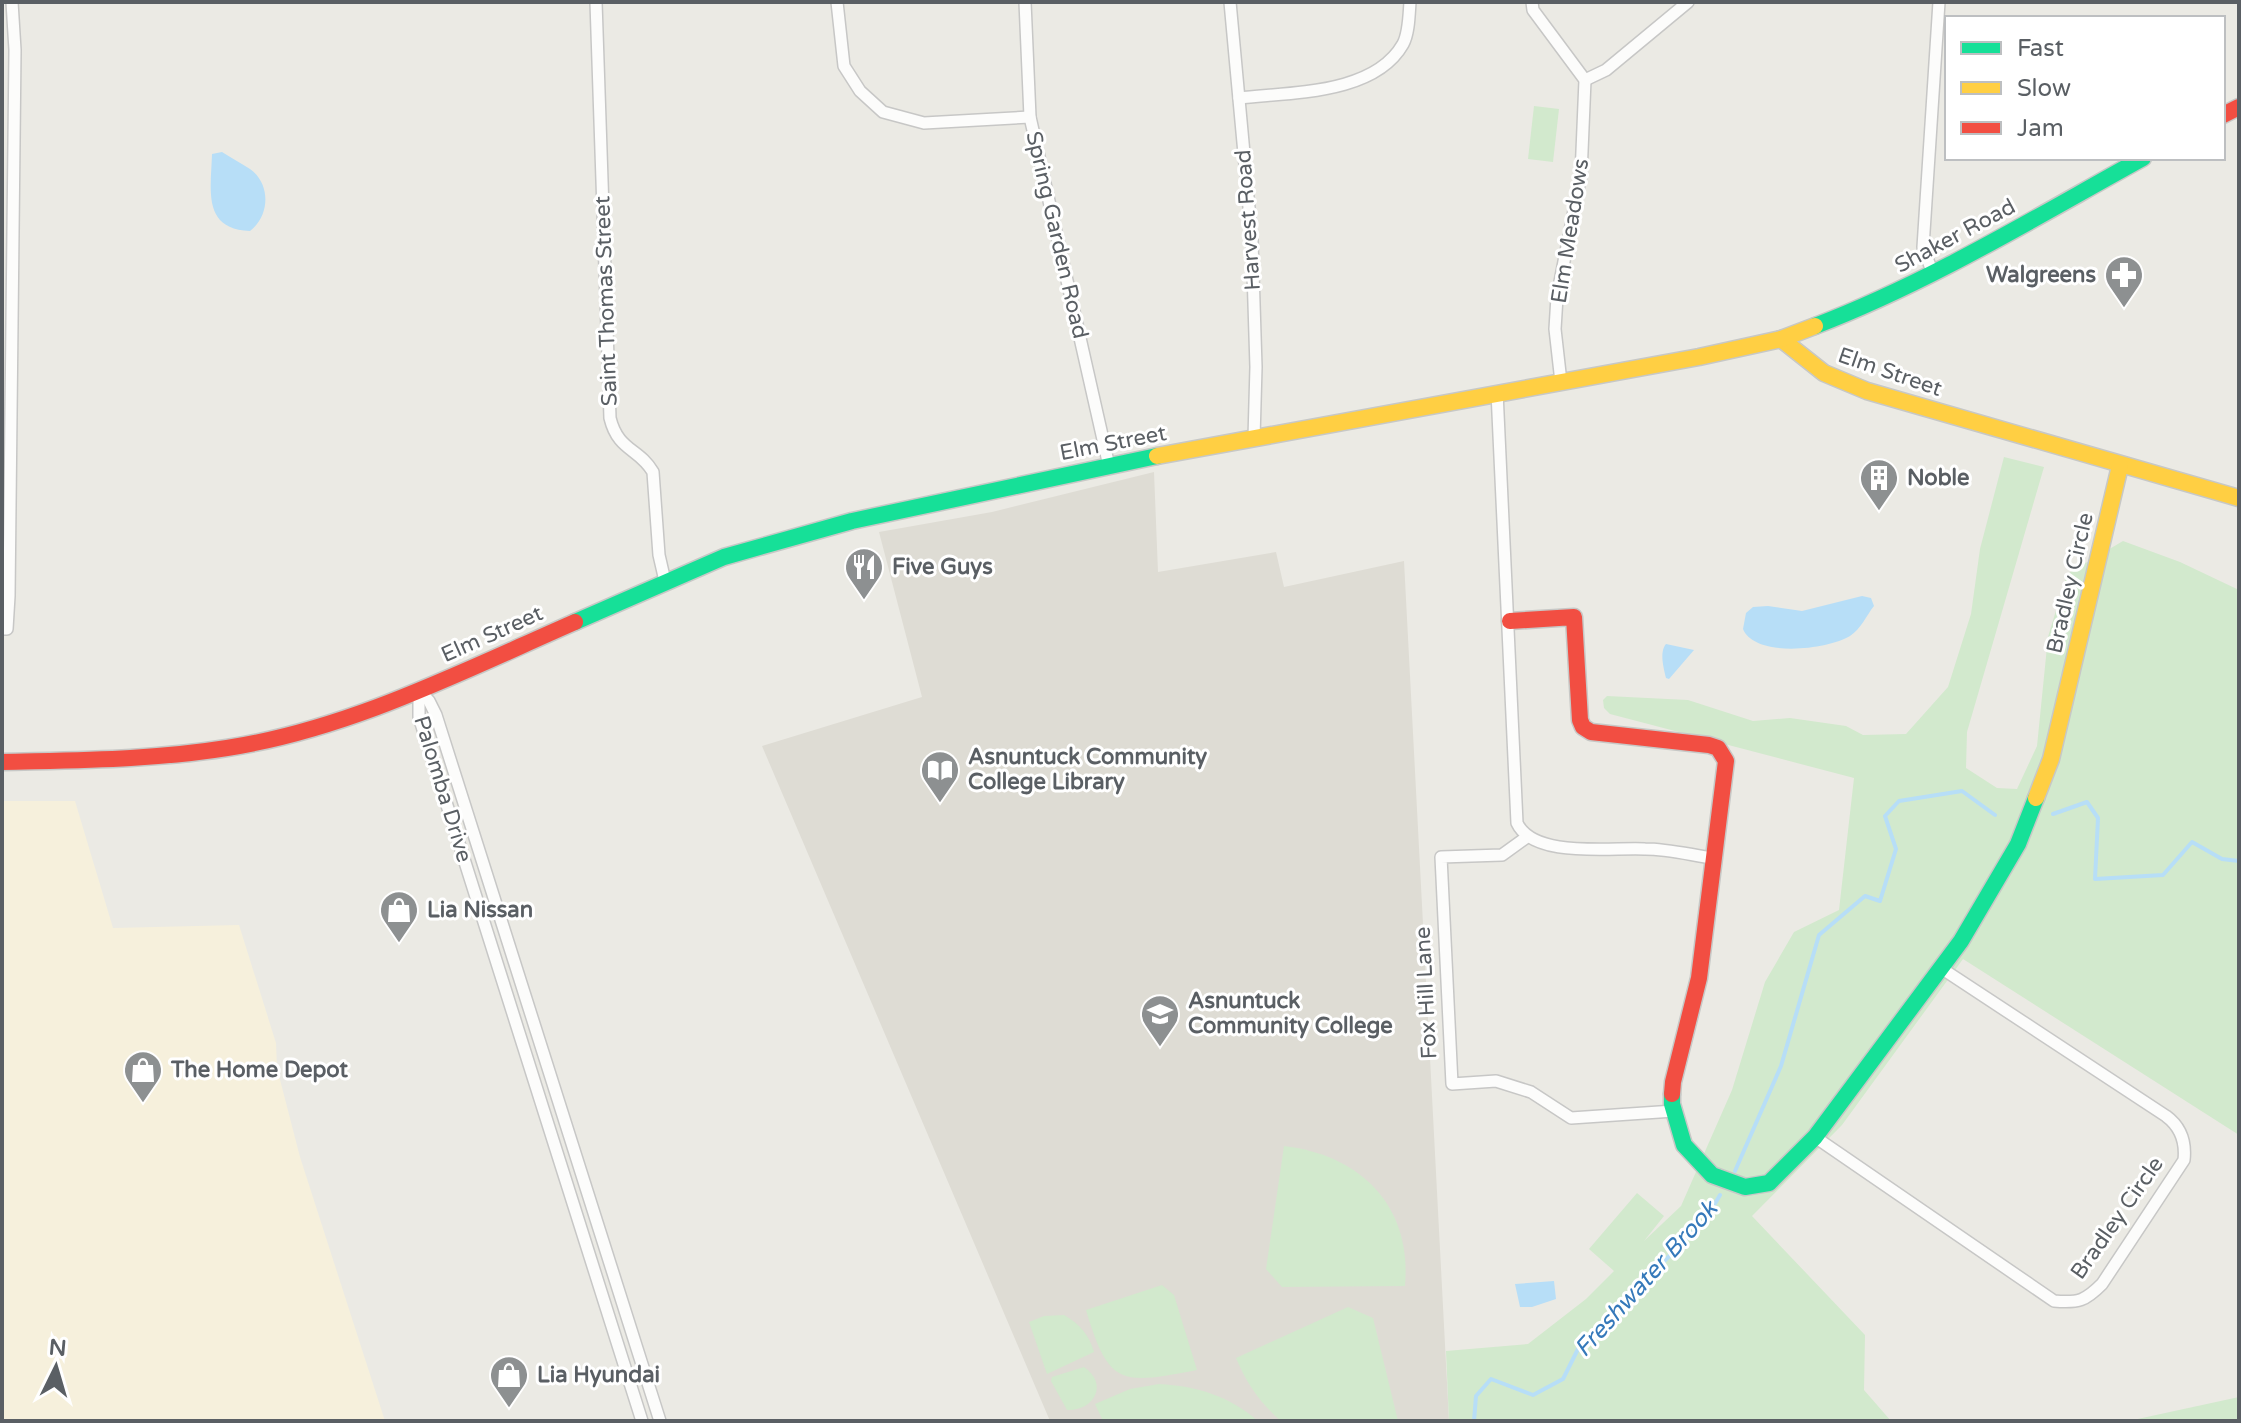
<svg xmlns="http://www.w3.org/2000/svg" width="2241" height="1423" font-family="'Varela Round',sans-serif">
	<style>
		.commercial { fill: #f6f0dc }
		.education { fill: #dedcd4 }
		.green { fill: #d2e9cd }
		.water { fill: #b7def7 }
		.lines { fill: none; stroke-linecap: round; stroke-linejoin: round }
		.stream { stroke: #b7def7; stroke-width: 4 }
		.street-casing { stroke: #c7c7c6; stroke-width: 14 }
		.fast-casing { stroke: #c7c8c6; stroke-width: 19 }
		.slow-casing { stroke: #c7c8c6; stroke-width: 19 }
		.jam-casing { stroke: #c7c8c6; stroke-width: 19 }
		.street { stroke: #fcfcfb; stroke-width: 11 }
		.fast { stroke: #16e098; stroke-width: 16 }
		.slow { stroke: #ffcf43; stroke-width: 16 }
		.jam { stroke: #f24e42; stroke-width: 16 }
		.labels { text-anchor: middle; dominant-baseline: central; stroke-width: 6; stroke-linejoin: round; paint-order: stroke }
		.street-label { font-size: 22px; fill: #5a5f64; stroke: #fff }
		.poi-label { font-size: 22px; font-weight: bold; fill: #5a5f64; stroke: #fff; text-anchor: start }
		.water-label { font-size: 24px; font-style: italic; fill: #3579ba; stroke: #fff }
	</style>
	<rect width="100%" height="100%" fill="#ebeae4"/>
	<path class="commercial" d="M2,801h73l38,127 126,-3 37,118 1,25 23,89 85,264h-383z"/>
	<path class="education" d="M1154,472l4,100 118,-20 8,35 120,-26 45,860h-399l-288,-675 160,-49 -43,-165 113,-20z"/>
	<g class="green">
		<path d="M1534,106l25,3 -6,53 -25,-3z"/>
		<path d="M2004,457l40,10 -77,265 -1,36 31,20 20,1 20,-43 11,-109 19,-63 56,-33 57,21 59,28v545l-276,-176 -121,166 -90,91 113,119 -1,55 27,31h-442l-3,-70 82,-7 58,-45 28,-28 -25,-22 48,-56 27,23 -20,25 37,-35 51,-116 33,-108 29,-50 45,-22 15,-132 -244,-64 -6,-6 -1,-8 4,-4 81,4 65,21 37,-3 56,8 17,9 43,-1 42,-47 23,-73 9,-65z"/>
		<path d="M1284,1146c77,9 128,60 121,140l-123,1 -16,-18z"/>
		<path d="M1162,1285l12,10 23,75c-75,14 -88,18 -111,-60z"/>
		<path d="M1348,1307l25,11 25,103h-117c-21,-18 -34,-37 -45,-63z"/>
		<path d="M1064,1315c16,9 25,20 30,37l-47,22 -18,-52 15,-6z"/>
		<path d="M1084,1367c25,17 10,44 -17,43l-16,-29 1,-4z"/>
		<path d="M1159,1384c38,2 70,12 99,37h-155l-8,-17 35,-15z"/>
		<path d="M2239,1397v24h-110l4,-1z"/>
	</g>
	<g class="water">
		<path d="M222,152c9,6 19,11 28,17 21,15 20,47 0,62 -48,-2 -39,-41 -38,-77z"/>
		<path d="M1862,596l9,2 3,8c-8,10 -13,23 -24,30 -23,14 -95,22 -107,-7l3,-16 7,-6 15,-1 34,5z"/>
		<path d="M1666,644l28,6 -25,29 -3,-1c-2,-9 -7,-26 0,-34z"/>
		<path d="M1554,1281l2,18 -24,8h-12l-5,-23z"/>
	</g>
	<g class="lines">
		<g class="stream">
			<path d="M2053,814l34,-12 11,16 -3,61 68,-4 29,-33 30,17 17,2"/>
			<path d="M1735,1171l46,-105 38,-131 46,-39 15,5 16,-52 -11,-33 14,-15 63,-10 33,24"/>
			<path d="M1474,1421l2,-25 15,-17 42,16 30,-16 16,-32 127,-128 14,-24"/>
		</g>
		<g class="street-casing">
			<g id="street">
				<path d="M596,2l14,416c8,33 29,30 43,54l6,83 6,26"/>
				<path d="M837,2l7,64 16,25 23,21 41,11 106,-6"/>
				<path d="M1025,2l5,115 79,349"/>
				<path d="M1230,2l22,238 4,127 -2,71"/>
				<path d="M1532,2l1,8 52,70 -4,95 -24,122 -2,32 6,53"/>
				<path d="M1585,80l21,-10 82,-68"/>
				<path d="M1239,98c51,-6 135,-3 164,-54 6,-11 6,-29 7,-42"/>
				<path d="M1933,274l-10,-27 16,-245"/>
				<path d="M1497,392l20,431c17,36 95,24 128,26 23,0 46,6 68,9"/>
				<path d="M2,629h5l2,-33 6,-546 -3,-48"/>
				<path d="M419,690l10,11 7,14 224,706"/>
				<path d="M419,690v27l223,704"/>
				<path d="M1527,837l-25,18 -61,2 11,227 44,-3 35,11 40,26 103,-7"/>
				<path d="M1815,1137l239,164c25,2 31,0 48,-17l82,-124c2,-18 -3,-33 -18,-44l-225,-148"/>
			</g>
		</g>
		<g class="fast-casing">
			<g id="fast">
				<path d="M1815,326c115,-44 221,-109 328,-168"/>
				<path d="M575,622l149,-65 128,-36 305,-65"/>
				<path d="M1672,1094v10l12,41 28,30 33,12 24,-4 46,-46 146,-196 57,-97 18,-46"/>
			</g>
		</g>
		<g class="slow-casing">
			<g id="slow">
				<path d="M1781,339l43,34 43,18 372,107"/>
				<path d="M1157,456l542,-99 82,-18 34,-13"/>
				<path d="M2036,798l15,-39 69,-293"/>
			</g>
		</g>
		<g class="jam-casing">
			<g id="jam">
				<path d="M2223,115l16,-8"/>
				<path d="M1510,621l64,-4 6,103 3,7 8,5 118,13 9,3 8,13 -27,217 -26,104 -1,12"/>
				<path d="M2,762c75,-2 150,-2 225,-14 123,-19 236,-77 348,-126"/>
			</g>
		</g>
		<use href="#street" class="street"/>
		<use href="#fast" class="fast"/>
		<use href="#slow" class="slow"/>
		<use href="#jam" class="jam"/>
	</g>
	<defs>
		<g id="pharmacy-pin" transform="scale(2)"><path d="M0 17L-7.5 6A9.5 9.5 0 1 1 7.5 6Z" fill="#8d9091" stroke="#fff"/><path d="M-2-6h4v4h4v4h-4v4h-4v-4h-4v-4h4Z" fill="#fff"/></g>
		<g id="building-pin" transform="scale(2)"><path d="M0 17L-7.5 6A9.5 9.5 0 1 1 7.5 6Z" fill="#8d9091" stroke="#fff"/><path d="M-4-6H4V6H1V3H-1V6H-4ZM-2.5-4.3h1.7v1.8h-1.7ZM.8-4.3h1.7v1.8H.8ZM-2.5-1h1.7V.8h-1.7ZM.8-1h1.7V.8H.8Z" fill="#fff"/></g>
		<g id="restaurant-pin" transform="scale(2)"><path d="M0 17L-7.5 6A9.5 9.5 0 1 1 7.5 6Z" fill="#8d9091" stroke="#fff"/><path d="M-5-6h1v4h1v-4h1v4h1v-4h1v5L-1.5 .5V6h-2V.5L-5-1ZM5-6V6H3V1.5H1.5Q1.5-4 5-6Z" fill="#fff"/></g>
		<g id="library-pin" transform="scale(2)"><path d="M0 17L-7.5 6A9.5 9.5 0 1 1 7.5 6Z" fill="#8d9091" stroke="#fff"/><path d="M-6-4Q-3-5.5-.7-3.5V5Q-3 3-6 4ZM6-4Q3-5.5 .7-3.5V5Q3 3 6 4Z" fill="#fff"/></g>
		<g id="shop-pin" transform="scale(2)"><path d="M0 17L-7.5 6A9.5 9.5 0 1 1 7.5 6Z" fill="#8d9091" stroke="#fff"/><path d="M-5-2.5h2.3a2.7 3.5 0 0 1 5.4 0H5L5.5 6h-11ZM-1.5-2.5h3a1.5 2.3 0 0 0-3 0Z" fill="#fff"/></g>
		<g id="university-pin" transform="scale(2)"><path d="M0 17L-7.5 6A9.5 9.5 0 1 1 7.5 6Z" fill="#8d9091" stroke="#fff"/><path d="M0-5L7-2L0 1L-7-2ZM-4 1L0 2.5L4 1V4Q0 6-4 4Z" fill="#fff"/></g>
	</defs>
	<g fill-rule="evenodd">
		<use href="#pharmacy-pin" x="2124" y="275"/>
		<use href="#building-pin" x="1879" y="478"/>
		<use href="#restaurant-pin" x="864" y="567"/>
		<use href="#library-pin" x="940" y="770"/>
		<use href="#shop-pin" x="399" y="910"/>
		<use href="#university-pin" x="1160" y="1014"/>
		<use href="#shop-pin" x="143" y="1070"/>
		<use href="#shop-pin" x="509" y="1375"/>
	</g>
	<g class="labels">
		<g class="street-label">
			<text transform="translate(1248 220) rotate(-94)">Harvest Road</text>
			<text transform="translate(1570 231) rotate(-81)">Elm Meadows</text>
			<text transform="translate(1057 235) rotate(77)">Spring Garden Road</text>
			<text transform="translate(1955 236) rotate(-28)">Shaker Road</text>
			<text transform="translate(606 301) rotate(-92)">Saint Thomas Street</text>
			<text transform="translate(1890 372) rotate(19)">Elm Street</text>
			<text transform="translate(1113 443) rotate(-11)">Elm Street</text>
			<text transform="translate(2070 583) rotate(-77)">Bradley Circle</text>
			<text transform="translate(492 634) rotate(-24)">Elm Street</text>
			<text transform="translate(443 789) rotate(73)">Palomba Drive</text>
			<text transform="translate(1426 993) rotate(-93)">Fox Hill Lane</text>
			<text transform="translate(2117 1218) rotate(-55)">Bradley Circle</text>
		</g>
		<g class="poi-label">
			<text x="2096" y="275" text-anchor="end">Walgreens</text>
			<text x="1907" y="478">Noble</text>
			<text x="892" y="567">Five Guys</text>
			<text x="968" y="757">Asnuntuck Community<tspan x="968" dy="25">College Library</tspan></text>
			<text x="427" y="910">Lia Nissan</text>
			<text x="1188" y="1001">Asnuntuck<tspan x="1188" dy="25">Community College</tspan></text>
			<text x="171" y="1070">The Home Depot</text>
			<text x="537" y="1375">Lia Hyundai</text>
		</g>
		<g class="water-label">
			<text transform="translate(1646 1279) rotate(-48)">Freshwater Brook</text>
		</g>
	</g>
	<rect width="2241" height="1423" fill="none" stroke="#5a5f64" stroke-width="8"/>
	<rect x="1945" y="16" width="280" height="144" fill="#ffffff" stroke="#bdbfc1" stroke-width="2"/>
	<rect x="1961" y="42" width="40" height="12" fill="#16e098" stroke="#bdbfc1" stroke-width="2"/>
	<text x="2017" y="56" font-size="24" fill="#5a5f64">Fast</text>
	<rect x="1961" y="82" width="40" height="12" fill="#ffcf43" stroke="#bdbfc1" stroke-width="2"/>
	<text x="2017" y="96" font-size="24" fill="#5a5f64">Slow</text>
	<rect x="1961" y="122" width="40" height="12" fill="#f24e42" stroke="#bdbfc1" stroke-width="2"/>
	<text x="2017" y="136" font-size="24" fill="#5a5f64">Jam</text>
	<g transform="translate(56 1367) rotate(5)" stroke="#ffffff" stroke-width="6" paint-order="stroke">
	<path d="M0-6L14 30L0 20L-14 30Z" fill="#5a5f64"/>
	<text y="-12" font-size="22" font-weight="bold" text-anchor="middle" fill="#5a5f64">N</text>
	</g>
</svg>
